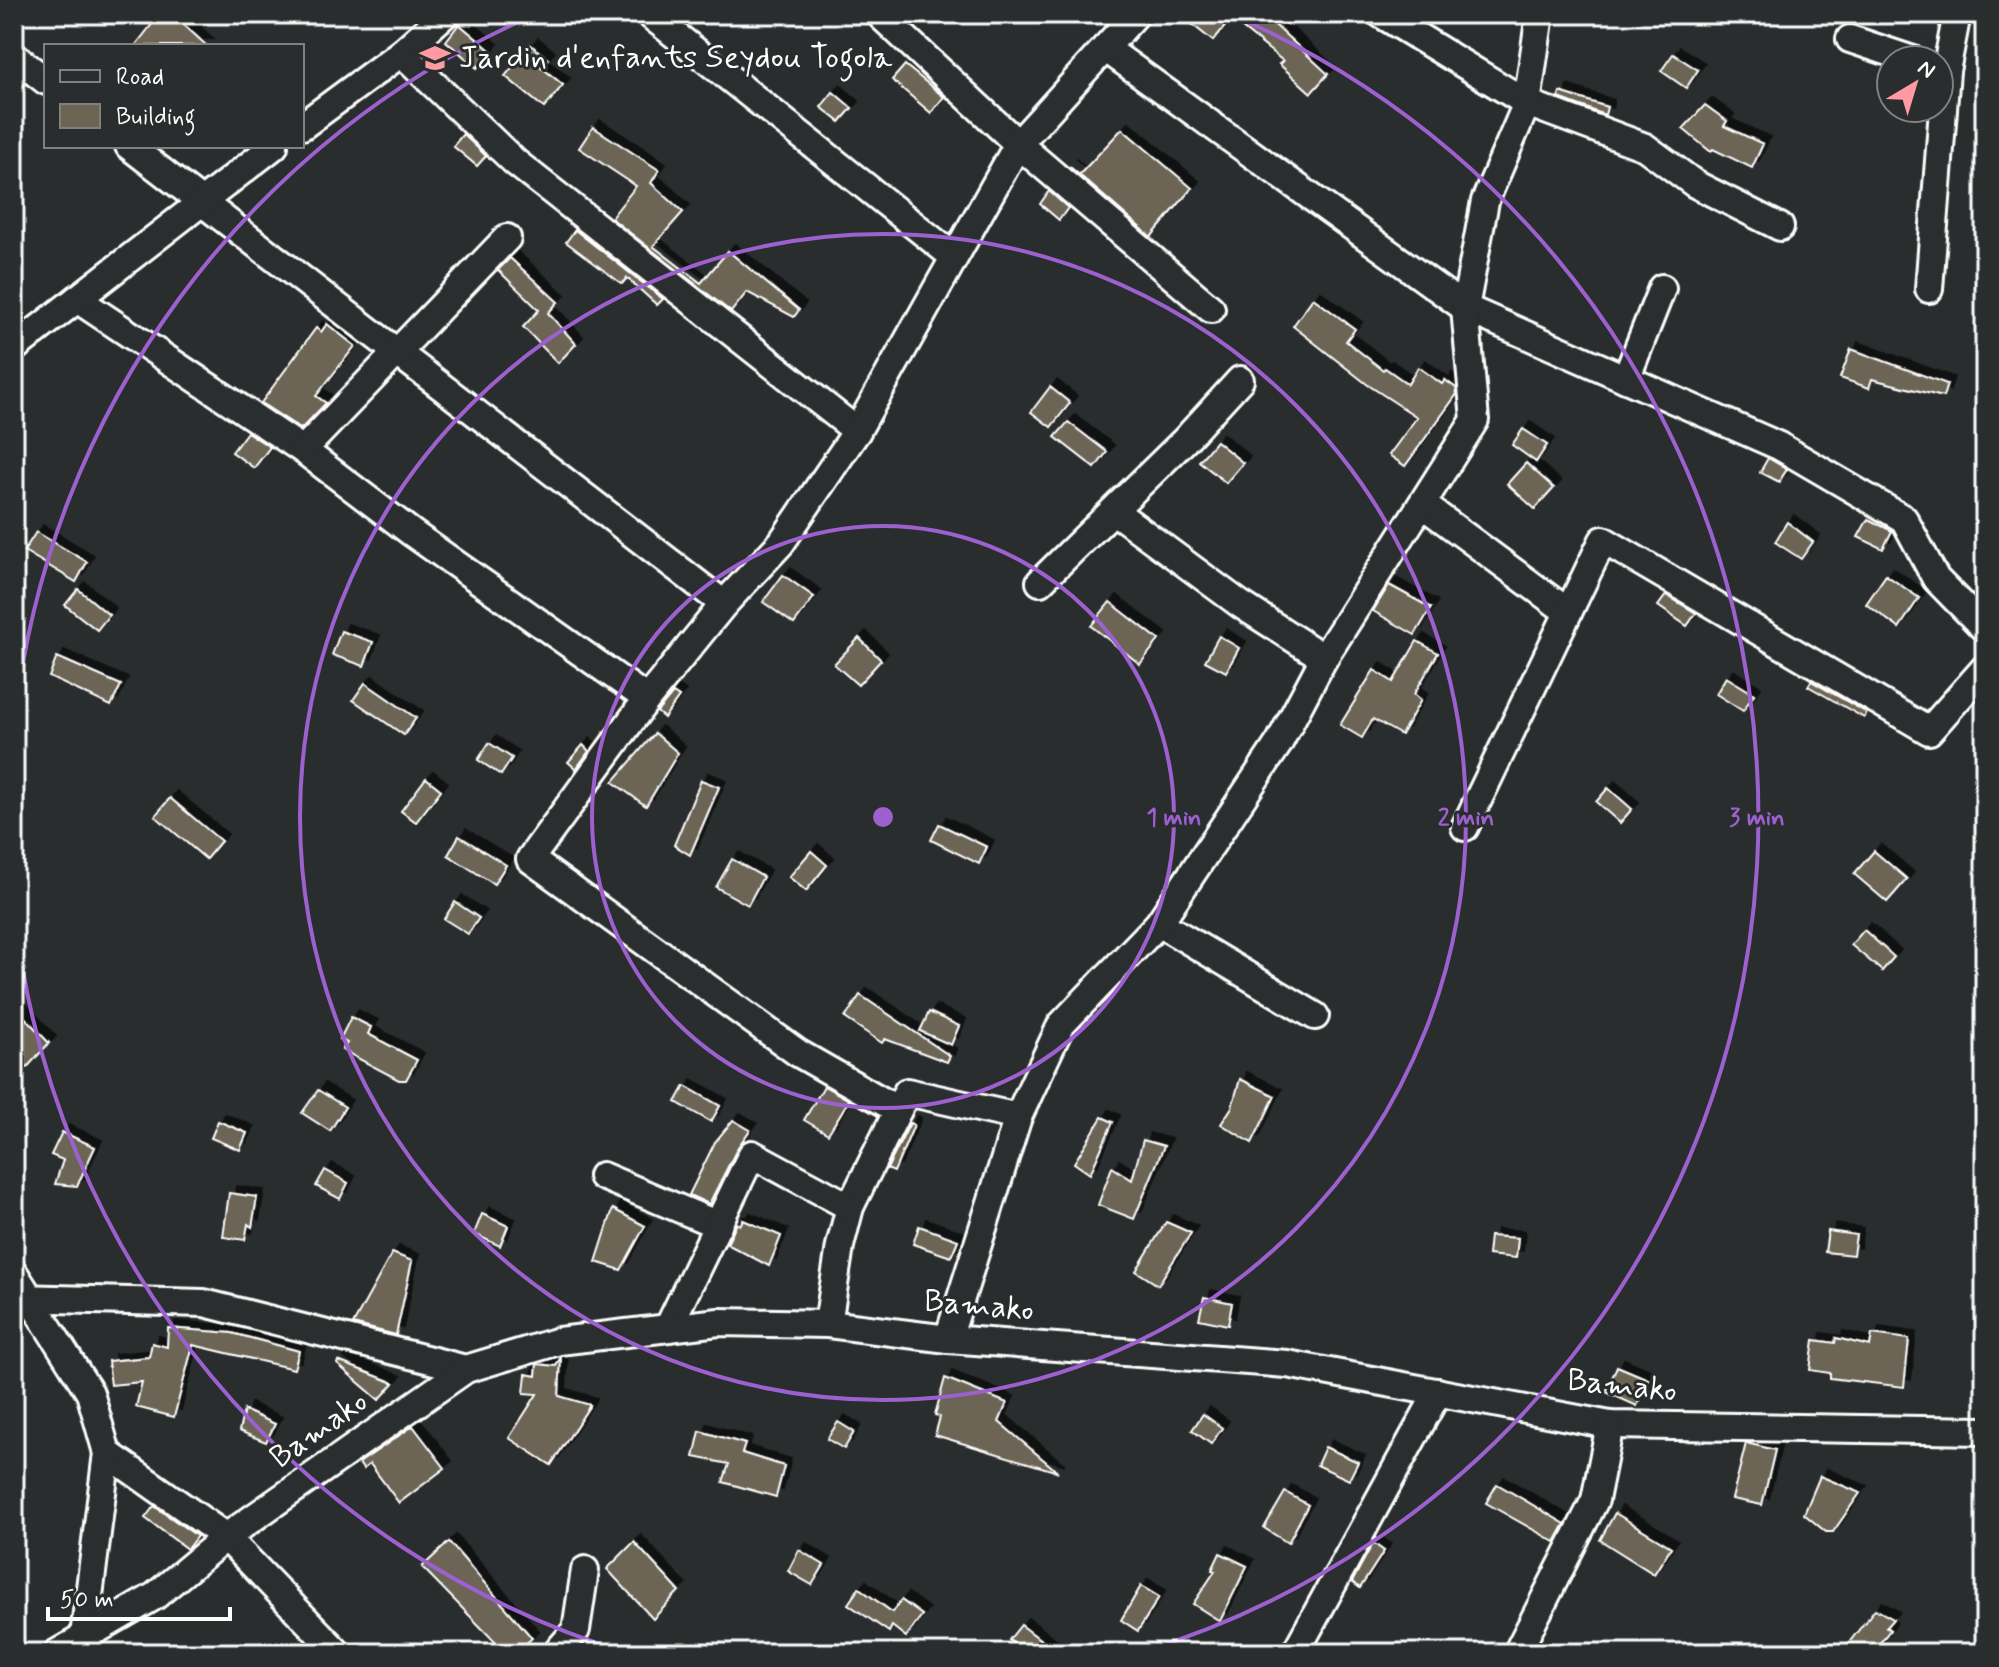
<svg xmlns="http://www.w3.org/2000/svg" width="1999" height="1667" font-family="Mynerve,sans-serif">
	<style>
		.building { fill: #6c6554; stroke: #fff; stroke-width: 2; filter: url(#shadow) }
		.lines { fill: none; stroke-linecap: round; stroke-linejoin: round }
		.minor-casing { stroke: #fff; stroke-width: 32 }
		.minor { stroke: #2a2d2e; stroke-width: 26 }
		.ring { fill: none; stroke: #9c61cf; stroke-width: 4 }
		.labels { text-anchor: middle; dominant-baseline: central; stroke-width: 6; stroke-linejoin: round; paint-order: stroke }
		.poi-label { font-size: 32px; fill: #fff; stroke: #2a2d2e; text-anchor: start }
		.street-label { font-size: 32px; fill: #fff; stroke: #2a2d2e }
		.centre { fill: #9c61cf; stroke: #2a2d2e; stroke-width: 4 }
		.ring-label { font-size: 24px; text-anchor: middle; font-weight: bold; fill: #9c61cf; stroke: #2a2d2e; stroke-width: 6; stroke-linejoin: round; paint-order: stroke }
	</style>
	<defs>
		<filter id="shadow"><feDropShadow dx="7" dy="-7" stdDeviation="0" flood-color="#0009"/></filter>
	</defs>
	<rect width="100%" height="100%" fill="#2a2d2e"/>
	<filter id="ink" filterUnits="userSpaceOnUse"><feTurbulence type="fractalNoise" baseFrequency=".0125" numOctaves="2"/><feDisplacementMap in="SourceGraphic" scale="16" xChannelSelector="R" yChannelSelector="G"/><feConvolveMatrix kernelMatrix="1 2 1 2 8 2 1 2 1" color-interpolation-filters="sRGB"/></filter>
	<g filter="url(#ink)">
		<g class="building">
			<path d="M160,14h12l35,32h-72z"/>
			<path d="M1179,14h84l65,60 -17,19 -32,-29 4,-3 -52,-42 -18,22z"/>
			<path d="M459,24l32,27 -14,17 -31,-27z"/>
			<path d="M531,45l17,14 -7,8 22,18 -19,23 -39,-32z"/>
			<path d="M1673,54l25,16 -12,18 -25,-17z"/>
			<path d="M905,65l39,32 -13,16 -39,-33z"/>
			<path d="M833,92l19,16 -12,14 -19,-15z"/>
			<path d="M1560,92l47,15 -2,8 -46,-17z"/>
			<path d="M1705,105l22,16 -3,5 39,18 -11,24 -39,-19 -2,3 -28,-23z"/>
			<path d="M593,127l66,43 -8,13 32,29 -30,34 48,37 27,-32 71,59 -5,7 -47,-25 -16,20 -120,-94 25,-32 -57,-38z"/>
			<path d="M1122,129l70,59 -41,49 -82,-71 10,9z"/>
			<path d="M463,134l23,22 -9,10 -24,-20z"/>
			<path d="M1049,191l19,17 -9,12 -19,-16z"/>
			<path d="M575,230l88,69 -6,6 -30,-27 -5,6 -56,-42z"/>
			<path d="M510,258l48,44 -10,11 28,31 -18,19 -35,-36 16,-17 -41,-40z"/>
			<path d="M1313,298l42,31 -9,12 37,29 2,-2 23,16 10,-17 24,17 3,-4 11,8 1,6 -52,72 -16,-11 28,-38 -49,-32 -75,-59z"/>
			<path d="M327,324l28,22 -39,50 10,7 -25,26 -40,-26 55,-75 5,4z"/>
			<path d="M1851,349l96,35 -4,13 -71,-18 -3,9 -29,-10z"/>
			<path d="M1050,387l20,16 -19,24 -20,-15z"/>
			<path d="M1068,422l39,30 -12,16 -40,-31z"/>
			<path d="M1523,429l24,16 -11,17 -24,-17z"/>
			<path d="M247,432l23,15 -16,21 -22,-16z"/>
			<path d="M1216,441l27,22 -17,20 -27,-22z"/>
			<path d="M1768,458l19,11 -8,13 -19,-10z"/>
			<path d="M1526,463l28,25 -19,21 -28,-25z"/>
			<path d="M1868,519l24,12 -9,18 -25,-12z"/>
			<path d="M1787,522l26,20 -12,17 -26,-17z"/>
			<path d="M36,532l51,30 -11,20 -52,-31z"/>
			<path d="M783,575l31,22 -20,27 -31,-22z"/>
			<path d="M1886,575l33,23 -20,30 -33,-24z"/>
			<path d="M1389,585l42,23 -16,27 -42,-24z"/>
			<path d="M78,589l31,26 -12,15 -32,-25z"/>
			<path d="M1666,595l30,18 -9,13 -29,-20z"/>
			<path d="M1110,602l49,38 -19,24 -49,-38z"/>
			<path d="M341,631l32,11 -9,24 -32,-11z"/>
			<path d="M1219,636l20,12 -13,24 -21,-11z"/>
			<path d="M859,638l22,22 -23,25 -24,-21z"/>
			<path d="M1417,641l21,12 -24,41 7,6 -20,35 -28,-16 -11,19 -22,-13 34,-55 19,12z"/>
			<path d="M57,657l64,28 -10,21 -62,-29z"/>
			<path d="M1726,677l28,17 -11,17 -27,-17z"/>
			<path d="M1811,681l56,32 -3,5 -56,-32z"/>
			<path d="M365,683l51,35 -12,17 -51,-35z"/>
			<path d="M673,693l6,4 -15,21 -7,-6z"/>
			<path d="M655,733l23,20 -32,53 -33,-24z"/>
			<path d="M489,743l23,15 -11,17 -23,-15z"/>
			<path d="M583,745l6,6 -13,18 -8,-7z"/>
			<path d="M426,778l15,12 -25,32 -15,-11z"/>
			<path d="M701,780l18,7 -29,68 -16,-10z"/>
			<path d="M1608,788l24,21 -12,14 -24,-21z"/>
			<path d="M170,798l51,43 -15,18 -51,-43z"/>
			<path d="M939,824l48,23 -8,17 -48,-24z"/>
			<path d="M459,836l47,29 -12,19 -46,-29z"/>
			<path d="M811,851l16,14 -21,26 -17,-14z"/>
			<path d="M1874,851l33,28 -20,23 -33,-28z"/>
			<path d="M732,859l31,18 -15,28 -32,-18z"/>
			<path d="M455,902l24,16 -11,16 -24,-15z"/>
			<path d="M1864,930l30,27 -12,14 -31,-26z"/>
			<path d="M860,995l90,61 -3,6 -62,-23 -3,4 -37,-25z"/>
			<path d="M14,1006l35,37 -35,39z"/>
			<path d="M929,1012l30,14 -8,19 -31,-14z"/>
			<path d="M351,1017l20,10 -3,7 49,26 -11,20h-7l-57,-30 5,-7 -7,-4z"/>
			<path d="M1240,1079l35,17 -23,47 -31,-19 11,-17z"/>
			<path d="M685,1086l35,20 -9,16 -35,-20z"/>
			<path d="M824,1086l25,14 -21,34 -24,-14z"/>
			<path d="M318,1090l27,17 -15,24 -28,-18z"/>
			<path d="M1102,1117l11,5 -23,52 -16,-11z"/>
			<path d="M733,1120l17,10 -12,17 -29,57 -20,-9 26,-53z"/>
			<path d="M218,1121l29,12 -7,17 -29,-12z"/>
			<path d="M910,1123l4,2 -20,47 -7,-3z"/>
			<path d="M62,1132l33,15 -18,39 -22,-2 8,-24 -12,-5z"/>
			<path d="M1143,1140l21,6 -30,73 -36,-14 14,-38 20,13z"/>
			<path d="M325,1170l23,13 -8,16 -24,-13z"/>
			<path d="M229,1193l28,4 -5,30 -4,-3 -3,16 -22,-3z"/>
			<path d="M613,1209l32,17 -24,44 -25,-8z"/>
			<path d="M482,1214l26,12 -8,20 -26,-12z"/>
			<path d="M743,1220l38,16 -12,30 -42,-22 10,-21 3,2z"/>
			<path d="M1166,1222l25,11 -33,52 -22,-14z"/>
			<path d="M919,1226l39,14 -7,17 -38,-13z"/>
			<path d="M1828,1231l28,4 -3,20 -28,-3z"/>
			<path d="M1490,1236l28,2 -2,20 -28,-3z"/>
			<path d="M392,1253l20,8 -16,74 -43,-11z"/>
			<path d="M1204,1297l28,6 -4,22 -29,-6z"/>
			<path d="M168,1328l64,5 67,18 -5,18 -101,-24 -19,72 -38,-10 6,-25 -31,3 -3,-24 41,-4 3,-14 15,4z"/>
			<path d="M1872,1334l37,5 -5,48 -74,-9v-5l-20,-3 4,-30 21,3 1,-5 34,8z"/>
			<path d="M561,1357l-2,39 31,9 -39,60 -42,-27 28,-44 -13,-1 2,-19 10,2 1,-12 19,2z"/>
			<path d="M338,1361l56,22 -15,17 -42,-36z"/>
			<path d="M1617,1366l31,13 -11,27 -31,-14z"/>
			<path d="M945,1378l62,25 -8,19 59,50 -123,-37 5,-18 -5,-2z"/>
			<path d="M244,1410l31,14 -9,18 -27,-11z"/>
			<path d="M1203,1414l19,14 -11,16 -19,-14z"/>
			<path d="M838,1422l16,10 -10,17 -17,-10z"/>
			<path d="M413,1426l32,42 -46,35 -29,-39 -7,5 -4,-6z"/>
			<path d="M700,1431l45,13 -3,9 42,13 -8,31 -53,-15 6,-18 -35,-7z"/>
			<path d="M1746,1443l29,7 -13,55 -30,-6z"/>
			<path d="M1325,1447l33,15 -9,18 -32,-15z"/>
			<path d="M1820,1476l40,17 -27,39h-7l-22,-18z"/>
			<path d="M1497,1484l68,40 -10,18 -69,-39z"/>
			<path d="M1285,1492l23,13 -20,38 -24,-15z"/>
			<path d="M154,1506l43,30 -10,13 -42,-31z"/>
			<path d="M1615,1513l56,34 -17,27 -54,-34z"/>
			<path d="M449,1542l83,96 -16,15h-10l-84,-86z"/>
			<path d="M634,1542l45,49 -26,28 -46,-50z"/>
			<path d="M1373,1543l11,8 -24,37 -8,-6z"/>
			<path d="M799,1550l25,15 -12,20 -24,-14z"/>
			<path d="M1220,1553l27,13 -27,55 -27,-17 22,-33 -3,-1z"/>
			<path d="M1141,1586l18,11 -21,34 -17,-11z"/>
			<path d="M859,1588l33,24 9,-12 21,15 -16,22 -14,-11 -3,6 -41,-28z"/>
			<path d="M1875,1609l18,10 -7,8 4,3 -18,23h-31z"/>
			<path d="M1021,1625l37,28h-32l-17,-13z"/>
		</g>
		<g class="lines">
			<g class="minor-casing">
				<g id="minor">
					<path d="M649,14l305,243"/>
					<path d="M879,14l139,130 193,165"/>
					<path d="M1381,14l146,89 118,44 50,37 85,43"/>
					<path d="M1850,39l63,21"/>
					<path d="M1105,48l360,260 314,138 125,73 32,60 49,50"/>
					<path d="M401,53l114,109 342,269"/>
					<path d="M14,56l32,25"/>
					<path d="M302,126l99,-73 44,-39"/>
					<path d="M129,146l595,458"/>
					<path d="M1929,289l17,-218 11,-57"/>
					<path d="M77,299l226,151 109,83 235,166"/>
					<path d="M14,348l260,-202"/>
					<path d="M1626,379l36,-91"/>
					<path d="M303,450l204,-212"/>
					<path d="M1422,504l146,108"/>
					<path d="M1114,511l126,93 84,54"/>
					<path d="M1040,582l144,-141 56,-61"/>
					<path d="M1465,827l138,-287 326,191 56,-63"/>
					<path d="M1159,923l156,93"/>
					<path d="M898,1110l-100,-57 -268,-194 117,-160 77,-95 57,-61 76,-112 161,-287 118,-130"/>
					<path d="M602,1176l116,49"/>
					<path d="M14,1273l76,120 17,60 119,84 112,116"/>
					<path d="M18,1298l186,5 262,66"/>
					<path d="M828,1324l12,-78 10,-39 57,-115 111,25"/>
					<path d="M668,1328l84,-174 98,53"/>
					<path d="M948,1339l70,-222 43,-92 98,-102 120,-180 45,-85 151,-238 -10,-112 20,-107 42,-98 13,-89"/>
					<path d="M84,1636l23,-183"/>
					<path d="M57,1653l98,-57 71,-59 240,-168 93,-28 160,-19 109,2 120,15 339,25 323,61 375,6"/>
					<path d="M556,1653l20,-23 9,-60"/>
					<path d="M1295,1653l143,-261"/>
					<path d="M1517,1653l78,-153 15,-75"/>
				</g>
			</g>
			<use href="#minor" class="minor"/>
		</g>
	</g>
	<g class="ring">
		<circle cx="883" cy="817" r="291"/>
		<circle cx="883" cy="817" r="583"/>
		<path d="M627 1653A874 874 0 0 1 15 916M15 718A874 874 0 0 1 534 15M1232 15A874 874 0 0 1 1139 1653"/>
	</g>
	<defs>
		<g id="school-bare" transform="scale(2.4)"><path d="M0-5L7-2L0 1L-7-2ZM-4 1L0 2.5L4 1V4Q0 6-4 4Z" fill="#ff9aa2" stroke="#2a2d2e" stroke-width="2.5" paint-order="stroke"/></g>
	</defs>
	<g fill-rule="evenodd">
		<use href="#school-bare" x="435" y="58"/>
	</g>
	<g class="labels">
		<g class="poi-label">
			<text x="459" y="58">Jardin d'enfants Seydou Togola</text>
		</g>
		<g class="street-label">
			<text transform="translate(979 1306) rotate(5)">Bamako</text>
			<text transform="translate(1622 1386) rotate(6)">Bamako</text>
			<text transform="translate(319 1430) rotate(-35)">Bamako</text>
		</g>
	</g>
	<circle cx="883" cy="817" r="12" class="centre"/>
	<g class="ring-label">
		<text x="1174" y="825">1 min</text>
		<text x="1466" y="825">2 min</text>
		<text x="1757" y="825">3 min</text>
	</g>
	<rect width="1999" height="1667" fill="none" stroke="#2a2d2e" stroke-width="48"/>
	<rect x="24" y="24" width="1951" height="1619" fill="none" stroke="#fff" stroke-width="3" filter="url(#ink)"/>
	<rect x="44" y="44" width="260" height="104" fill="#2a2d2e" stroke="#7f8182" stroke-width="2"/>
	<rect x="60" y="70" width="40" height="12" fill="#2a2d2e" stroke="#7f8182" stroke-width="2"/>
	<text x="116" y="84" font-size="24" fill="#ffffff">Road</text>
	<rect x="60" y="104" width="40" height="24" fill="#6c6554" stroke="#7f8182" stroke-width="2"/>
	<text x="116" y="124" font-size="24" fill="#ffffff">Building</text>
	<g transform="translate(1915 84) rotate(38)"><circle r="38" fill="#2a2d2e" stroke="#7f8182" stroke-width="2"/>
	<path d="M0-6L14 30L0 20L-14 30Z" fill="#ff9aa2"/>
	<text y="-12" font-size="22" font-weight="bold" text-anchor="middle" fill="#ffffff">N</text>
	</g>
	<path d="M48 1607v12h182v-12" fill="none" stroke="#ffffff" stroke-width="4"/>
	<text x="60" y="1607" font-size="24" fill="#ffffff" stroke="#2a2d2e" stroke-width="6" paint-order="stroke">50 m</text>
</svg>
